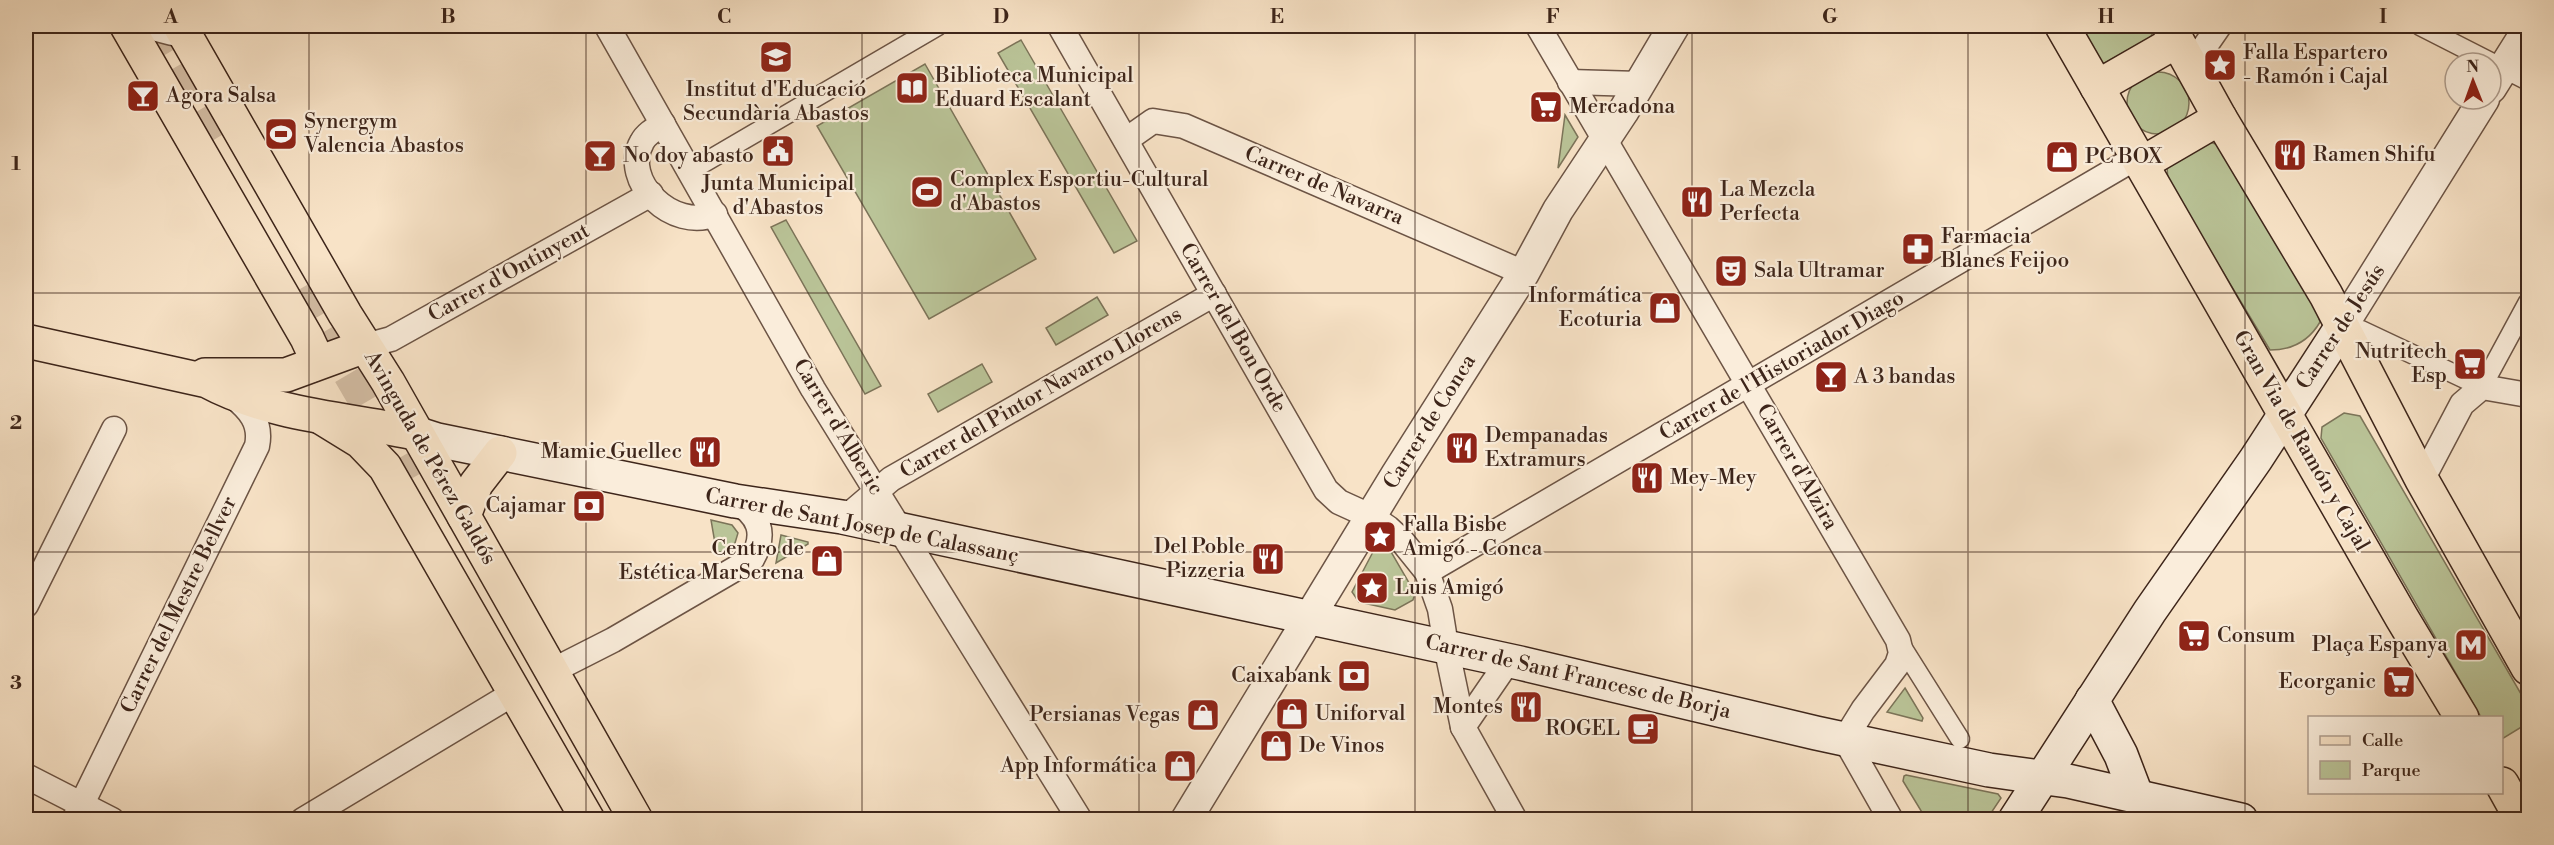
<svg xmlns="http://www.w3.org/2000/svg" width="2554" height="845" font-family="'Libre Bodoni',serif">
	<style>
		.green { fill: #bac498; stroke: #7c7459; stroke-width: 1.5 }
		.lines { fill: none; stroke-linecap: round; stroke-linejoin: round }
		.primary-tunnel { stroke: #d3bda4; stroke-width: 33; stroke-dasharray: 33 16; stroke-linecap: butt }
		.pedestrian-casing { stroke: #6c5445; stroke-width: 21 }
		.minor-casing { stroke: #6c5445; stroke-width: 27 }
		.tertiary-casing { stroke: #6c5445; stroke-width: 33 }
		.secondary-casing { stroke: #3d251a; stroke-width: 36 }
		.primary-casing { stroke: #3d251a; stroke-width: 36 }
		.pedestrian { stroke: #faeddb; stroke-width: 18 }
		.minor { stroke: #faeddb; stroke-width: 24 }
		.tertiary { stroke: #faeddb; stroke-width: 30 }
		.secondary { stroke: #faeddb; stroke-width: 33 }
		.primary { stroke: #f8e3c7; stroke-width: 33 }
		.grid { fill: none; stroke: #3d251a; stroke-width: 1.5; stroke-opacity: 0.55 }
		.labels { text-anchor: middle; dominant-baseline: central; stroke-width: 4.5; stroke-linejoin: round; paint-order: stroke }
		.poi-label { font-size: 21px; fill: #3d251a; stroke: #faeddb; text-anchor: start }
		.street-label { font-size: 21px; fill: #3d251a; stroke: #faeddb }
		.neatline { fill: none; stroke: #3d251a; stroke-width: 2 }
		.grid-label { font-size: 20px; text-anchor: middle; font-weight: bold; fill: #3d251a }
	</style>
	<rect width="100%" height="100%" fill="#f8e3c7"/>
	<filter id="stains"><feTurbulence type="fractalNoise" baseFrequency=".00333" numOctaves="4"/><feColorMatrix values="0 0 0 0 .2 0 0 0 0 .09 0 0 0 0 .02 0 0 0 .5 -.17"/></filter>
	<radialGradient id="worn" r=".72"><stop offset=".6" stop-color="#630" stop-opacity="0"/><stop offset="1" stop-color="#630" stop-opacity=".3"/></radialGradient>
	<g class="green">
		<path d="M2075,26h74l4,5 -2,6 -48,27 -6,-1z"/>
		<path d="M1021,40l116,201 -23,12 -116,-200z"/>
		<path d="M925,64l111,195 -107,60 -112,-193z"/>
		<circle cx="2158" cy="103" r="31"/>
		<path d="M1565,115l13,22 -20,31z"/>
		<path d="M2210,142l11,4 95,163 4,13c-11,19 -28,28 -50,28l-102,-169 -1,-15z"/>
		<path d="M786,220l95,166 -16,8 -94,-167z"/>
		<path d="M1097,297l11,18 -52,30 -10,-17z"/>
		<path d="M982,364l10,18 -54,30 -10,-18z"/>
		<path d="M2344,413l16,3 168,290v17l-26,16v-21l-21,-1 -160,-279 1,-11z"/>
		<path d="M711,520l21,5 6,8 -3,10 -18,12z"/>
		<path d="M781,535l27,7v2l-32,19z"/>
		<path d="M1382,546l8,4 25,43 -2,7 -18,10 -36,-8 -7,-10 22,-42z"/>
		<path d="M1905,688l18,30 -1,3 -35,-9z"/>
		<path d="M1906,775l92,19 3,4 -14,21h-61l-23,-38 1,-5z"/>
	</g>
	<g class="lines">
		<g class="primary-tunnel">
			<path d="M149,26l71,120"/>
			<path d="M300,289l111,190"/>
		</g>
		<g class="pedestrian-casing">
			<g id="pedestrian">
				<path d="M2420,26l108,55"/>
				<path d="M690,171l248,-145"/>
				<path d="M2341,328l20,2 121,57 46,-85"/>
				<path d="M1899,642l61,97"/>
			</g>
		</g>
		<g class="minor-casing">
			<g id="minor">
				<path d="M145,26l27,7 18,-7"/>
				<path d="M607,26l206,363 267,431"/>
				<path d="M1060,26l266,464 13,12 33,15 16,11 14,13 25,31 13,37 6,37 17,81 52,93"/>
				<path d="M1538,26l360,614 3,13 -4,12 -34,45 -18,29 46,81"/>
				<path d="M2192,65l27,-39"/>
				<path d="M1570,82l69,2"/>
				<path d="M663,124c-8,5 -17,10 -21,18 -22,39 31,90 73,72"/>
				<path d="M1126,140l27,-19 31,5 340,147"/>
				<path d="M365,346l26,-7 260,-145"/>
				<path d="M2422,480l40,-76 20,-17 46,8"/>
				<path d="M842,517l8,-3 41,-35 323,-185"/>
				<path d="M1427,572l710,-415"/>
				<path d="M26,605l88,-176"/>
				<path d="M552,671l61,-31 139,-81c15,-26 7,-44 -17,-58"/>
				<path d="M1463,727l46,-67"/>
				<path d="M26,776l86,44"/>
				<path d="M74,820l183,-374c5,-24 -8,-37 -25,-51"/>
				<path d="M303,820l211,-127"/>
			</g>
		</g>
		<g class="tertiary-casing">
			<g id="tertiary">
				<path d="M2491,88l37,-59"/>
				<path d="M2341,328l143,-229"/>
				<path d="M1186,820l210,-345 128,-202 34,-63 65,-98 51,-86"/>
			</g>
		</g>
		<g class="secondary-casing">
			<g id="secondary">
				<path d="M415,433l22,7 298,61 107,16 678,146 296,70 173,37 79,11 173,39"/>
				<path d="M2092,700l29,55 16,42"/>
				<path d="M2015,820l135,-209 106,-152 85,-131"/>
			</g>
		</g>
		<g class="primary-casing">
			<g id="primary">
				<path d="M127,26l180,312 6,13 -1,14"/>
				<path d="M180,26l165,288 43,68 248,438"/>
				<path d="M2062,26l340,592 60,100"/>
				<path d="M2169,26l51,92 106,177 96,185 106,188"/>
				<path d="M2097,87l80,-46"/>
				<path d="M2141,164l79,-46"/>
				<path d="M26,341l181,40c63,34 139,38 208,52"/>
				<path d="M205,375h81l79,-29"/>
				<path d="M322,418l39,24 24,25 203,353"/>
				<path d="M464,516l12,-32 24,-31"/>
				<path d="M2502,784l20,36"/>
			</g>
		</g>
		<use href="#pedestrian" class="pedestrian"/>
		<use href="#minor" class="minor"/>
		<use href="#tertiary" class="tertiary"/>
		<use href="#secondary" class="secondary"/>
		<use href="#primary" class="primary"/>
	</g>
	<path class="grid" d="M309,26v794M586,26v794M862,26v794M1139,26v794M1415,26v794M1692,26v794M1968,26v794M2245,26v794M26,293h2502M26,552h2502"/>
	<defs>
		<g id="school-square" transform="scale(1.725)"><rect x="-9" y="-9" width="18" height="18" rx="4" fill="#8f2418" stroke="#faeddb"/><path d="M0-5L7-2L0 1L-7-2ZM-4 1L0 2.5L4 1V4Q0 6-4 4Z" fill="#fff"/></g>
		<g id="sight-square" transform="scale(1.725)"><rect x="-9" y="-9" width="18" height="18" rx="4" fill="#8f2418" stroke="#faeddb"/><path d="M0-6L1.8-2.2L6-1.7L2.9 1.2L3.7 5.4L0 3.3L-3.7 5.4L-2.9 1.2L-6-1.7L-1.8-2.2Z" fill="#fff"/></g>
		<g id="library-square" transform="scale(1.725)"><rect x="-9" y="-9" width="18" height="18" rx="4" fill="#8f2418" stroke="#faeddb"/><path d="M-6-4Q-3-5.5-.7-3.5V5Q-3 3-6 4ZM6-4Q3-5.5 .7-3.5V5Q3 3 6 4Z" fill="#fff"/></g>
		<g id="bar-square" transform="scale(1.725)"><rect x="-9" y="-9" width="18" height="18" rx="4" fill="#8f2418" stroke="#faeddb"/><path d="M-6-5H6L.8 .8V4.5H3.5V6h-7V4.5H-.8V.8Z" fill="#fff"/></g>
		<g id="supermarket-square" transform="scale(1.725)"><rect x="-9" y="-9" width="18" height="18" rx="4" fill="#8f2418" stroke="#faeddb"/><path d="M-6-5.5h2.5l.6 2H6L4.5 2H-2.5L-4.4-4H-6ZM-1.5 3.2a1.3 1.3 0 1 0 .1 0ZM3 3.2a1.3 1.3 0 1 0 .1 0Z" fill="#fff"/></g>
		<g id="stadium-square" transform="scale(1.725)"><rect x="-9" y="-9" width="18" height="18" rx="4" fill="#8f2418" stroke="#faeddb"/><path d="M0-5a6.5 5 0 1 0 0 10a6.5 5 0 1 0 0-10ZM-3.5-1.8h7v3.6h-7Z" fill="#fff"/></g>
		<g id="civic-square" transform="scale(1.725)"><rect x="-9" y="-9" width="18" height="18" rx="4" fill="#8f2418" stroke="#faeddb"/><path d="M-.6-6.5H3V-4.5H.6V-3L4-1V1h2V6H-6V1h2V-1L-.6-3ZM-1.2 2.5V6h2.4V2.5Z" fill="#fff"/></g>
		<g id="restaurant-square" transform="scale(1.725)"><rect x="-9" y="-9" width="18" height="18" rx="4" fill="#8f2418" stroke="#faeddb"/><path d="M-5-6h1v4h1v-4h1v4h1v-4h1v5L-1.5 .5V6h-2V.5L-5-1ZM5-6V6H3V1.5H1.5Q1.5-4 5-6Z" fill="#fff"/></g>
		<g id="shop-square" transform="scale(1.725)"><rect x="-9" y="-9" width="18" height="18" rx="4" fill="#8f2418" stroke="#faeddb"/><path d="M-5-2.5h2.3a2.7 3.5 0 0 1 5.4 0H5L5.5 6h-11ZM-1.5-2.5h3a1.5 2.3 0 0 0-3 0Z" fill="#fff"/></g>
		<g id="pharmacy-square" transform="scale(1.725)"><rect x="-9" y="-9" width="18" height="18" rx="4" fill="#8f2418" stroke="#faeddb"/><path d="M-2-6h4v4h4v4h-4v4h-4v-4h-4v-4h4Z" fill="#fff"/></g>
		<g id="theatre-square" transform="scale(1.725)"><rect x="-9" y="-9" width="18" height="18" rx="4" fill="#8f2418" stroke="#faeddb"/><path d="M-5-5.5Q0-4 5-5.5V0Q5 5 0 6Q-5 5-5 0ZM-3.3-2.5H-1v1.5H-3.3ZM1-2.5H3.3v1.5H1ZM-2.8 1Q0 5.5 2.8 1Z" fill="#fff"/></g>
		<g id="bank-square" transform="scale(1.725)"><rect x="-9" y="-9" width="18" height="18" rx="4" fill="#8f2418" stroke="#faeddb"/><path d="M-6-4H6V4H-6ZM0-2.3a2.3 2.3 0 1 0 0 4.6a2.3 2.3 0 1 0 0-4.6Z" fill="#fff"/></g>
		<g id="metro-square" transform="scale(1.725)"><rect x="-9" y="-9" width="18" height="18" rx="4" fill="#8f2418" stroke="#faeddb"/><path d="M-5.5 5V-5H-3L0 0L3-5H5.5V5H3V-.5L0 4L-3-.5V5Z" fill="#fff"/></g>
		<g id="cafe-square" transform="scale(1.725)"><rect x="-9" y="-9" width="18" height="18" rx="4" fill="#8f2418" stroke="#faeddb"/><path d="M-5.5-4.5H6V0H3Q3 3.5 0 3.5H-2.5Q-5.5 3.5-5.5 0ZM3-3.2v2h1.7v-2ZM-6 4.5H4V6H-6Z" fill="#fff"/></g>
	</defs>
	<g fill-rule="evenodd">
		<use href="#school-square" x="776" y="57"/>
		<use href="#sight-square" x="2220" y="65"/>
		<use href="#library-square" x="912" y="88"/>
		<use href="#bar-square" x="143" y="96"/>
		<use href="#supermarket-square" x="1546" y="107"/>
		<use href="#stadium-square" x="281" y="134"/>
		<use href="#civic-square" x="778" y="151"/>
		<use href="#restaurant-square" x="2290" y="155"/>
		<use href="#bar-square" x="600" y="156"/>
		<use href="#shop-square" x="2062" y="157"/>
		<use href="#stadium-square" x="927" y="192"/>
		<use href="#restaurant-square" x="1697" y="202"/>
		<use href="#pharmacy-square" x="1918" y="249"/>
		<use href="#theatre-square" x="1731" y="271"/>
		<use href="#shop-square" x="1665" y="308"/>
		<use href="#supermarket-square" x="2470" y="364"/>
		<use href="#bar-square" x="1831" y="377"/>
		<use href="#restaurant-square" x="1462" y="448"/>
		<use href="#restaurant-square" x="705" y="452"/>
		<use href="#restaurant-square" x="1647" y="478"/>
		<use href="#bank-square" x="589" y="506"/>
		<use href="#sight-square" x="1380" y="537"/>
		<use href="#restaurant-square" x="1268" y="559"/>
		<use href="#shop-square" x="827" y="561"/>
		<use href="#sight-square" x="1372" y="588"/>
		<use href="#supermarket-square" x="2194" y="636"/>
		<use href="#metro-square" x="2471" y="645"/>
		<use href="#bank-square" x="1354" y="676"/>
		<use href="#supermarket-square" x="2399" y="682"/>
		<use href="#restaurant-square" x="1526" y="707"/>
		<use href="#shop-square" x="1292" y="714"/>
		<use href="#shop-square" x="1203" y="715"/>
		<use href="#cafe-square" x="1643" y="729"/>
		<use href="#shop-square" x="1276" y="746"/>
		<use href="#shop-square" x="1180" y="766"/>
	</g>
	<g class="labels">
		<g class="poi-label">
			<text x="2243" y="53">Falla Espartero<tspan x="2243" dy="24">- Ramón i Cajal</tspan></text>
			<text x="935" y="76">Biblioteca Municipal<tspan x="935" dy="24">Eduard Escalant</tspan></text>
			<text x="776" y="90" text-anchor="middle">Institut d'Educació<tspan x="776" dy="24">Secundària Abastos</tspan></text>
			<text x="166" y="96">Agora Salsa</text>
			<text x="1569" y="107">Mercadona</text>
			<text x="304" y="122">Synergym<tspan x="304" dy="24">Valencia Abastos</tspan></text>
			<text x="2313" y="155">Ramen Shifu</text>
			<text x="623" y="156">No doy abasto</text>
			<text x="2085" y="157">PC BOX</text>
			<text x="950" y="180">Complex Esportiu-Cultural<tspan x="950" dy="24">d'Abastos</tspan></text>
			<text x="778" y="184" text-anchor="middle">Junta Municipal<tspan x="778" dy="24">d'Abastos</tspan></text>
			<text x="1720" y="190">La Mezcla<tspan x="1720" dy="24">Perfecta</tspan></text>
			<text x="1941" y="237">Farmacia<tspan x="1941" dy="24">Blanes Feijoo</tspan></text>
			<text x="1754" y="271">Sala Ultramar</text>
			<text x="1642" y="296" text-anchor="end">Informática<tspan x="1642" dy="24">Ecoturia</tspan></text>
			<text x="2447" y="352" text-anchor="end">Nutritech<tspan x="2447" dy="24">Esp</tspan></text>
			<text x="1854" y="377">A 3 bandas</text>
			<text x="1485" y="436">Dempanadas<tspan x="1485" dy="24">Extramurs</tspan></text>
			<text x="682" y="452" text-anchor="end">Mamie Guellec</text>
			<text x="1670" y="478">Mey-Mey</text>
			<text x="566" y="506" text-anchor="end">Cajamar</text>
			<text x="1403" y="525">Falla Bisbe<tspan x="1403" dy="24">Amigó - Conca</tspan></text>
			<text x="1245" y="547" text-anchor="end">Del Poble<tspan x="1245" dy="24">Pizzeria</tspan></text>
			<text x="804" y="549" text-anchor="end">Centro de<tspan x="804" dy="24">Estética MarSerena</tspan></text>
			<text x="1395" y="588">Luis Amigó</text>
			<text x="2217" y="636">Consum</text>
			<text x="2448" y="645" text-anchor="end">Plaça Espanya</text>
			<text x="1331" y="676" text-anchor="end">Caixabank</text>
			<text x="2376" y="682" text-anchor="end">Ecorganic</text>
			<text x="1503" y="707" text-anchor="end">Montes</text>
			<text x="1315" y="714">Uniforval</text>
			<text x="1180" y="715" text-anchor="end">Persianas Vegas</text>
			<text x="1620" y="729" text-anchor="end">ROGEL</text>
			<text x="1299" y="746">De Vinos</text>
			<text x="1157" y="766" text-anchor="end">App Informática</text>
		</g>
		<g class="street-label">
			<text transform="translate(1324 186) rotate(23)">Carrer de Navarra</text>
			<text transform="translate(509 273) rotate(-29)">Carrer d'Ontinyent</text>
			<text transform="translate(2341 327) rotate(-57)">Carrer de Jesús</text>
			<text transform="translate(1233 328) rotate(60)">Carrer del Bon Orde</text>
			<text transform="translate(1782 366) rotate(-30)">Carrer de l'Historiador Diago</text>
			<text transform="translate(1041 393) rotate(-30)">Carrer del Pintor Navarro Llorens</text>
			<text transform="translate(1430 422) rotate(-58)">Carrer de Conca</text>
			<text transform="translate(838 427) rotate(59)">Carrer d'Alberic</text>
			<text transform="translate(2301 441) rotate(60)">Gran Via de Ramón y Cajal</text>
			<text transform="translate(430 458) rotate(60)">Avinguda de Pérez Galdós</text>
			<text transform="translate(1797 467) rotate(60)">Carrer d'Alzira</text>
			<text transform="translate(862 526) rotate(11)">Carrer de Sant Josep de Calassanç</text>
			<text transform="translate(179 605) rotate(-64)">Carrer del Mestre Bellver</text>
			<text transform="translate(1578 677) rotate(13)">Carrer de Sant Francesc de Borja</text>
		</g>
	</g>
	<rect width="2554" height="845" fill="none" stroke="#f8e3c7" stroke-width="66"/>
	<rect x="2308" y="716" width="195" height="78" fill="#faeddb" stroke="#ae9d8e" stroke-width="1.5"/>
	<rect x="2320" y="736" width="30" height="9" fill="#f8e3c7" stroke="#ae9d8e" stroke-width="1.5"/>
	<text x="2362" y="746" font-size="18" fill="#3d251a">Calle</text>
	<rect x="2320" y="761" width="30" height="18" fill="#bac498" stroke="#ae9d8e" stroke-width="1.5"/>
	<text x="2362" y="776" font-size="18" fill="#3d251a">Parque</text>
	<g transform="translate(2473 81) rotate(359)"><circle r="28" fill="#faeddb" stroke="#ae9d8e" stroke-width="1.5"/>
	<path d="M0-4.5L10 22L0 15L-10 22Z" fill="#8f2418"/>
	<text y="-9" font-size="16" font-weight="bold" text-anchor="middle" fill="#3d251a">N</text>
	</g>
	<rect x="33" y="33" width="2488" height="779" class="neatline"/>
	<g class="grid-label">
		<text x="171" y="23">A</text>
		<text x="448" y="23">B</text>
		<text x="724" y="23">C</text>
		<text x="1001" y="23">D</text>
		<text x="1277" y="23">E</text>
		<text x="1553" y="23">F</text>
		<text x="1830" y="23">G</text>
		<text x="2106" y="23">H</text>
		<text x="2383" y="23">I</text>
		<text x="16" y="170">1</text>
		<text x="16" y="429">2</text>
		<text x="16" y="689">3</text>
	</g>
	<rect width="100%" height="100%" filter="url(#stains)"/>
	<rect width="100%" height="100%" fill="url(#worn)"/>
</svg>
